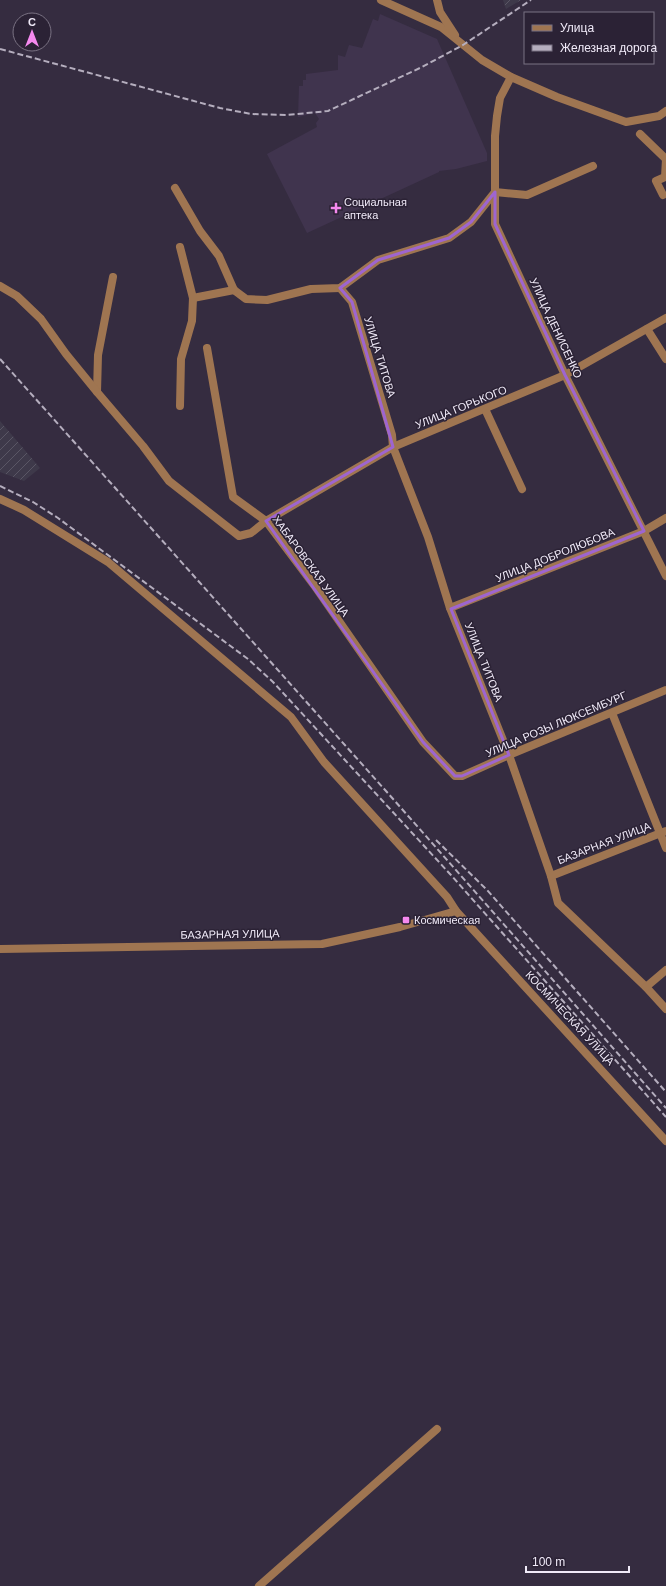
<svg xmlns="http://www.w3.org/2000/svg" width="666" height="1586" font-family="Arial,sans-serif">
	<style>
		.built { fill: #40344e }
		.industrial { fill: url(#industrial-furrows) }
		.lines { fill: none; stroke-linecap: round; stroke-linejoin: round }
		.minor { stroke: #9f7551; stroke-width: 8 }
		.rail { stroke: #b5aebe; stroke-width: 2; stroke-dasharray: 6 3; stroke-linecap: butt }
		.marked { fill: none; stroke: #9e65d0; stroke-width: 3; stroke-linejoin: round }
		.poi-dot { fill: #f589ef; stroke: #2b2235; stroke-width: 1.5 }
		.labels { text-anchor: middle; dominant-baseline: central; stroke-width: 3; stroke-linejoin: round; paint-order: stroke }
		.poi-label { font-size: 11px; fill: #f0eaf8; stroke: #2b2235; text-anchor: start }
		.street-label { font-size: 11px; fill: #f0eaf8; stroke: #2b2235 }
	</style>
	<defs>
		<pattern id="industrial-furrows" width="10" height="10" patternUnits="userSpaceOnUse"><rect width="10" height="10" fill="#3e394a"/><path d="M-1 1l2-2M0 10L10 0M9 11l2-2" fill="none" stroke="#5a5665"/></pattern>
	</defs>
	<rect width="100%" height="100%" fill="#352c40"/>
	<path class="built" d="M380,14l57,25 50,114v8l-31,8 -17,2v1l-132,61 -40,-79 50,-27 -1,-4 3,-4 -4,-6 -17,4 1,-31h4v-6h3v-6l32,-4v-15l7,2 4,-12 13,3 11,-29 5,2z"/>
	<g class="industrial">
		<path d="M503,0h18l-15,9z"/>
		<path d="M0,421l40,47 -16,13 -24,-9z"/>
	</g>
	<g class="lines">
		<g class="minor">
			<path d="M381,0l60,27 41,33 29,17 46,20 69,25 33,-6 7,-5"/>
			<path d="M437,0l3,12 15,23"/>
			<path d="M511,77l-11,21 -3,18 -2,20v88l70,151 101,201"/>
			<path d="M640,134l26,25 -1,18 -9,4 7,14"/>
			<path d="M175,188l25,43 19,25 15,34 12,9 21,1 44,-11 29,-1 38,-28 71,-22 22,-16 24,-30 32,3 66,-29"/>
			<path d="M180,247l13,51 -1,23 -11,38 -1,47"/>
			<path d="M113,277l-15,78 -1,37 46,54 26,35 70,55 12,-3 15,-12 127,-74 172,-72 101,-57"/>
			<path d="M0,286l17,10 24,23 25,35 31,38"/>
			<path d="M340,288l12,14 40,133 1,12 35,90 22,71 59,147 42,121 7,27 88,84 20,22"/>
			<path d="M193,298l41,-8"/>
			<path d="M647,329l19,30"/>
			<path d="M207,348l26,149 33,24 48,64 109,157 32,34h7l47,-21 157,-65"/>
			<path d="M485,409l37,80"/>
			<path d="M0,499l24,11 84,52 183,155 33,45 123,135 9,14 210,230"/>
			<path d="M450,608l194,-77 22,-13"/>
			<path d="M612,713l54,135"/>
			<path d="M551,876l115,-45"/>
			<path d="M0,949l322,-5 78,-17 56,-16"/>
			<path d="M646,987l20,-17"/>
			<path d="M259,1586l178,-157"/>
		</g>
		<g class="rail">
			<path d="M0,49l220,59 31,6 36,1 41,-4 94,-44 41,-22 68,-45"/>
			<path d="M0,359l394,441 272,308"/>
			<path d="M0,486l33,16 25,16 190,141 25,23 177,192 216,243"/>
			<path d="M436,840l51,50 179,202"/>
		</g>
	</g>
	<path class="marked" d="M495,192v32l70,151 79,156 -193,78 58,146 -47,21h-7l-32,-34 -157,-221 127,-74 -41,-145 -12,-14 38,-28 71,-22 22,-16z"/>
	<g class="poi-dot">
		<path d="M334 202h4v4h4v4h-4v4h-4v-4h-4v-4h4z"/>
		<rect x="402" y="916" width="8" height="8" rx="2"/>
	</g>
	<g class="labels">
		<g class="poi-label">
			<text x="344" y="202">Социальная<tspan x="344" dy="13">аптека</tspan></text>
			<text x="414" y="920">Космическая</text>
		</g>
		<g class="street-label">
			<text transform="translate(556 328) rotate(65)">УЛИЦА ДЕНИСЕНКО</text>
			<text transform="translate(380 357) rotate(73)">УЛИЦА ТИТОВА</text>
			<text transform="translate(461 407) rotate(-22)">УЛИЦА ГОРЬКОГО</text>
			<text transform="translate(555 555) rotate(-22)">УЛИЦА ДОБРОЛЮБОВА</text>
			<text transform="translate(311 566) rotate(54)">ХАБАРОВСКАЯ УЛИЦА</text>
			<text transform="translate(484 662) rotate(68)">УЛИЦА ТИТОВА</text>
			<text transform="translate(556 724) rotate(-23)">УЛИЦА РОЗЫ ЛЮКСЕМБУРГ</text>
			<text transform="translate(604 843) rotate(-21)">БАЗАРНАЯ УЛИЦА</text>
			<text transform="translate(230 934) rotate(-1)">БАЗАРНАЯ УЛИЦА</text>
			<text transform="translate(570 1018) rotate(47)">КОСМИЧЕСКАЯ УЛИЦА</text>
		</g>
	</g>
	<rect x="524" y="12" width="130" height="52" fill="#2b2235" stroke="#7a7283"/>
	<rect x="532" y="25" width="20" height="6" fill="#9f7551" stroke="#7a7283"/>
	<text x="560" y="32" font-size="12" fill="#f0eaf8">Улица</text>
	<rect x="532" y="45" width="20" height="6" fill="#b5aebe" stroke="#7a7283"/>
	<text x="560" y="52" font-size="12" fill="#f0eaf8">Железная дорога</text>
	<g transform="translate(32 32)"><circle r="19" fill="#2b2235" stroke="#7a7283"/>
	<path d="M0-3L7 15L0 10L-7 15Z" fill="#f589ef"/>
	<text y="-6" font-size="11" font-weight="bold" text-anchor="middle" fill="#f0eaf8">С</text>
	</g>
	<path d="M526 1566v6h103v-6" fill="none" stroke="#f0eaf8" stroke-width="2"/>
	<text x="532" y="1566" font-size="12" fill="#f0eaf8" stroke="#2b2235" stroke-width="3" paint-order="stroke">100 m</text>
</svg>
